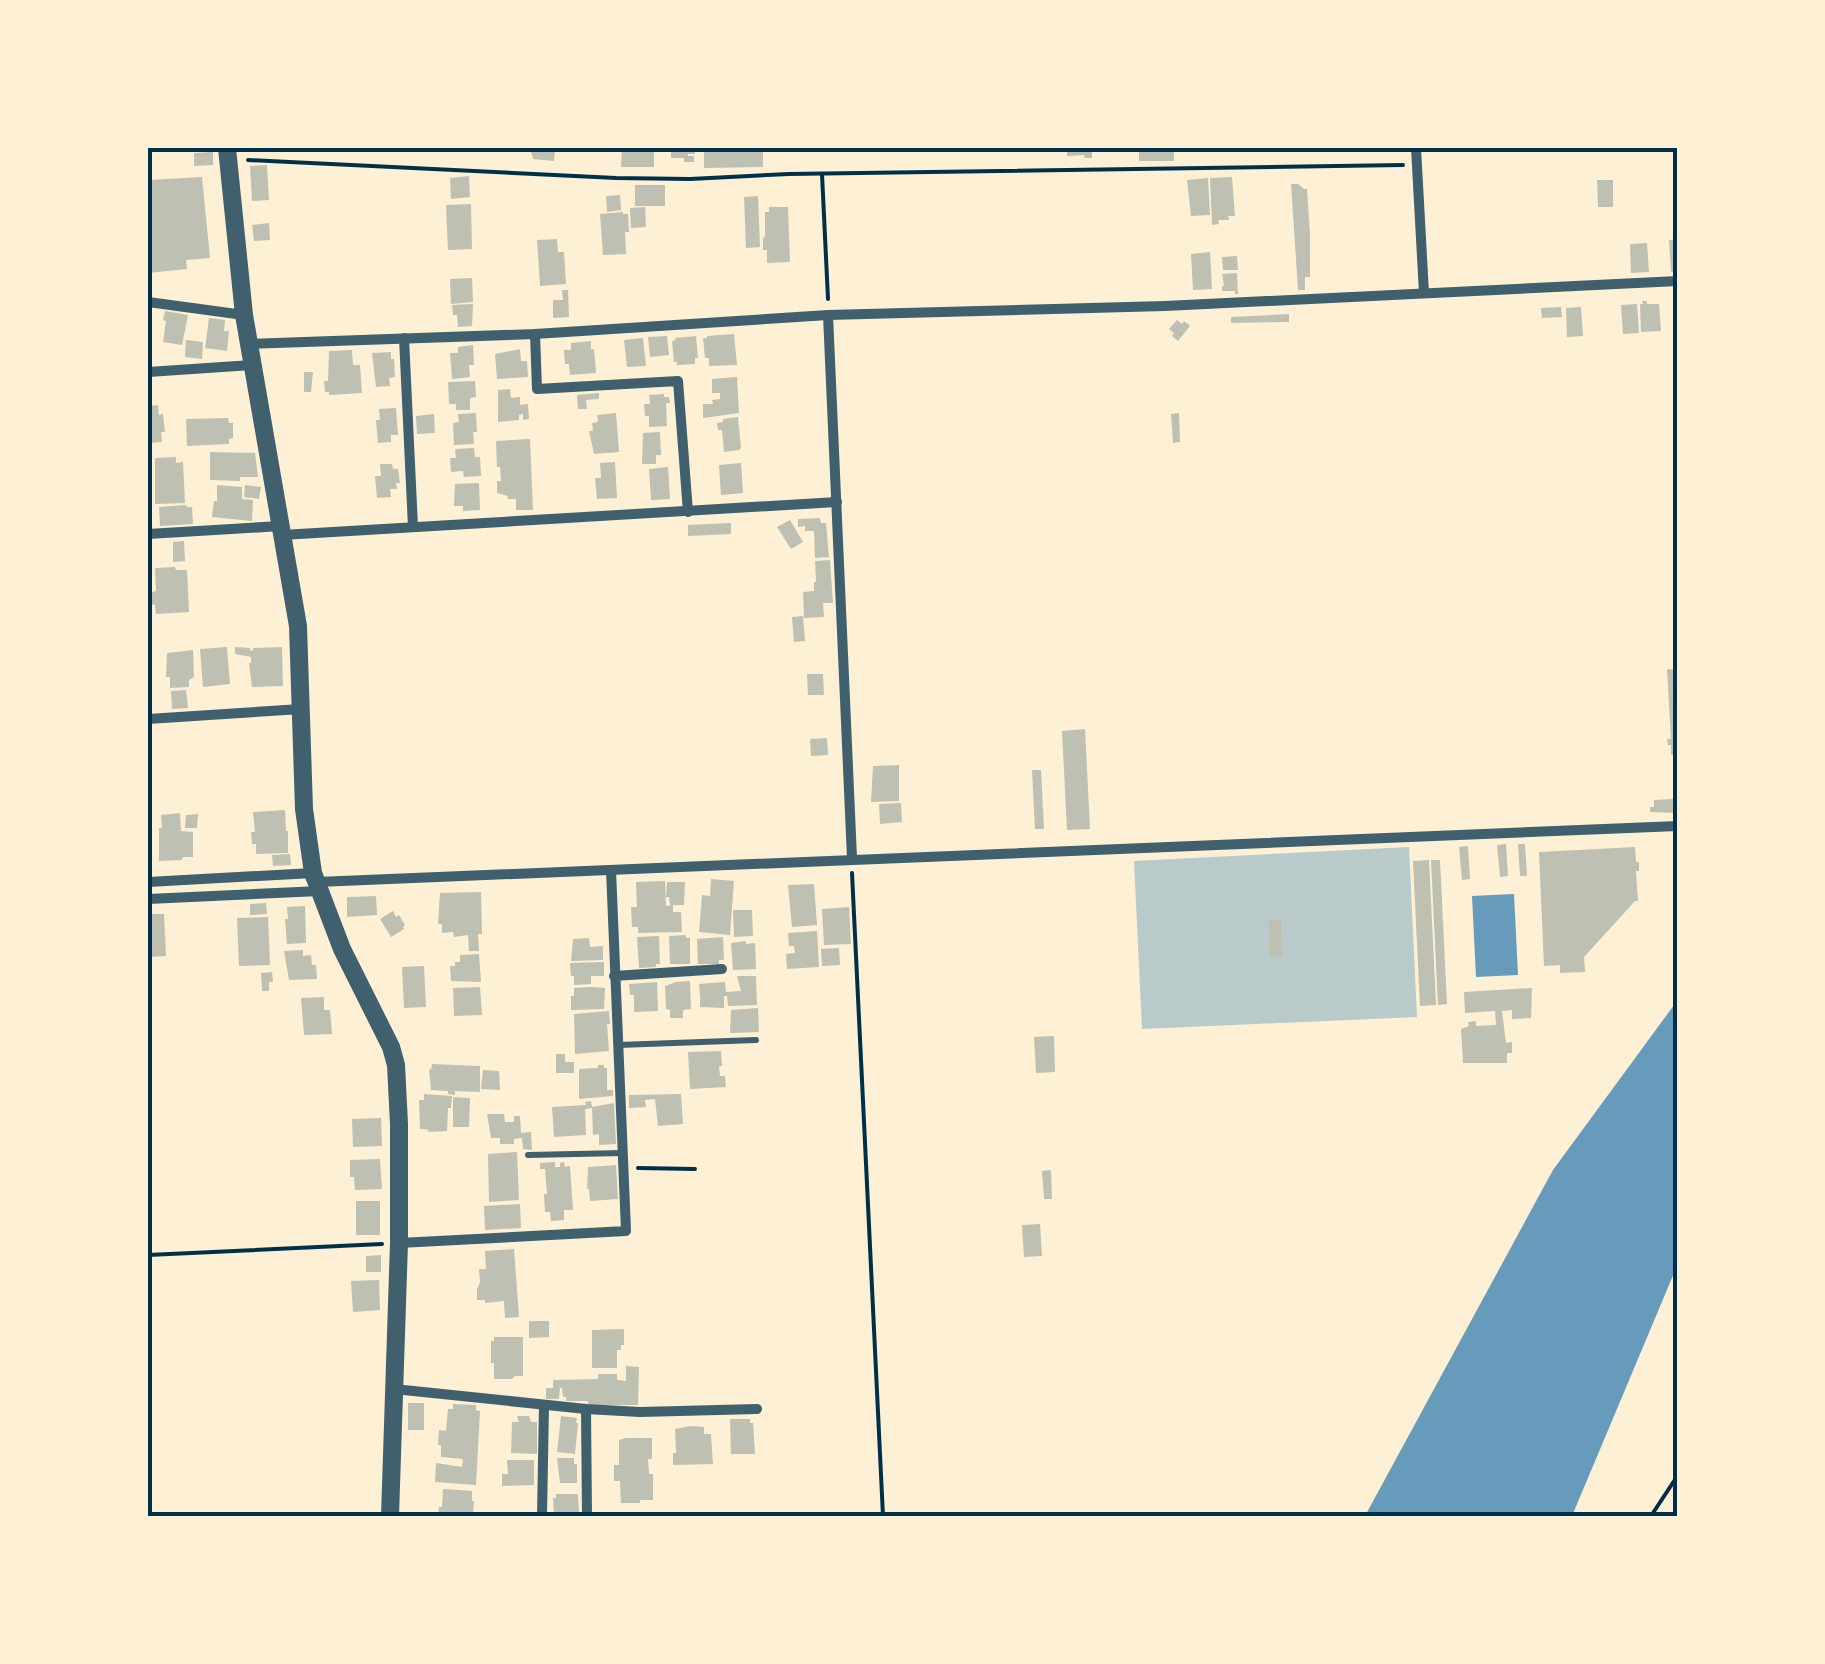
<svg xmlns="http://www.w3.org/2000/svg" width="1825" height="1664" font-family="Raleway,sans-serif">
	<style>
		.green { fill: #b9caca }
		.water { fill: #669bbc }
		.building { fill: #bec0b2 }
		.lines { fill: none; stroke-linecap: round; stroke-linejoin: round }
		.path { stroke: #003049; stroke-width: 4 }
		.service { stroke: #3f606c; stroke-width: 6 }
		.minor { stroke: #3f606c; stroke-width: 10 }
		.tertiary { stroke: #3f606c; stroke-width: 18 }
		.neatline { fill: none; stroke: #003049; stroke-width: 4 }
	</style>
	<rect width="100%" height="100%" fill="#fdf0d5"/>
	<path class="green" d="M1409,847l8,170 -275,12 -8,-168z"/>
	<g class="water">
		<path d="M1514,894l4,81 -42,2 -4,-81z"/>
		<path d="M1677,1001v265l-105,250h-207l188,-346z"/>
	</g>
	<g class="building">
		<path d="M530,148h25l-1,13 -21,-2z"/>
		<path d="M622,148h32v19h-33z"/>
		<path d="M671,148h24v6h-7v2h6v6h-10v-4h-13z"/>
		<path d="M704,148h59v19l-59,1z"/>
		<path d="M1067,148h25v10h-7l-1,-3 -17,1z"/>
		<rect x="1139" y="148" width="35" height="13"/>
		<path d="M213,152v13l-19,1v-13z"/>
		<path d="M267,165l2,35 -17,1 -2,-35z"/>
		<path d="M469,176l1,21 -19,2 -1,-21z"/>
		<path d="M202,177l8,81 -24,2 1,9 -39,4v-93z"/>
		<path d="M1232,177l3,39h-7l1,4h-11l1,4 -7,1 -2,-47z"/>
		<path d="M1208,178l2,37 -19,1 -4,-36z"/>
		<path d="M1597,180h16v27h-15z"/>
		<path d="M1291,184h7l6,5h3l3,45v43h-5v13h-7z"/>
		<rect x="635" y="185" width="30" height="21"/>
		<path d="M620,195l1,15 -14,2 -1,-16z"/>
		<path d="M758,196l2,51 -14,1 -2,-51z"/>
		<path d="M471,204l1,45 -24,1 -2,-45z"/>
		<path d="M645,207l1,20 -15,1 -1,-20z"/>
		<path d="M769,207h19l2,55 -23,1v-13h-4v-12l2,-1v-25h4z"/>
		<path d="M623,212v2h5l1,18h-4l1,22 -23,1 -3,-41z"/>
		<path d="M269,223l1,17 -16,1 -2,-16z"/>
		<path d="M557,239l1,13h6l2,32 -26,2 -3,-46z"/>
		<path d="M1678,239v33h-7l-2,-32z"/>
		<path d="M1647,243l2,29 -18,1 -1,-29z"/>
		<path d="M1210,252l2,37 -19,1 -2,-36z"/>
		<path d="M1237,256l1,14h-15l-1,-13z"/>
		<path d="M1237,273l1,21h-3v-3h-13v-5h2l-2,-12z"/>
		<path d="M472,278l1,24 -22,2 -1,-25z"/>
		<path d="M562,290h6l1,27 -16,1v-18h10z"/>
		<path d="M1642,301h5v3h12l2,27 -20,1 -1,-28h3z"/>
		<path d="M473,304l-1,22 -14,1 -1,-12h-4l-1,-10z"/>
		<path d="M1637,304l2,29 -16,1 -2,-29z"/>
		<path d="M1561,307l1,10 -20,1 -1,-10z"/>
		<path d="M1581,307l2,29 -16,1 -1,-29z"/>
		<path d="M165,311l23,4 -6,30 -19,-3 3,-21 -3,-1z"/>
		<path d="M1289,314v8l-58,1v-6z"/>
		<path d="M209,318l16,2 -1,11h5l-2,20 -22,-3z"/>
		<path d="M1177,320l5,4 2,-3 6,5 -12,15 -6,-5 2,-3 -5,-4z"/>
		<path d="M734,334l3,31 -28,1v-8h-4l-2,-20h4v-2z"/>
		<path d="M667,336l2,19 -19,2 -2,-20z"/>
		<path d="M696,336l2,22h-3v6l-18,1v-3h-3l-2,-21 4,-1 -1,-2z"/>
		<path d="M643,338l3,28 -19,1 -3,-27z"/>
		<path d="M186,340l17,2 -1,17 -17,-2z"/>
		<path d="M591,341v8h3l2,24 -26,2 -1,-11h-4l-1,-14h7v-7z"/>
		<path d="M473,345l1,20h-5l1,12 -18,2 -2,-26h8v-6z"/>
		<path d="M520,349l1,12h6l1,16 -31,2 -2,-25z"/>
		<path d="M352,350l1,15h7l2,28 -33,2v-3h-4l-1,-11h4l1,-30z"/>
		<path d="M391,352v7h3l1,18 -6,1 1,8 -14,1 -4,-34z"/>
		<path d="M304,372h9l-2,20h-7z"/>
		<path d="M737,377l2,36 -36,5v-14h10l-1,-4 8,-1v-6h-8v-14z"/>
		<path d="M475,381l1,16 -6,1v12h-14v-6h-7l-1,-22z"/>
		<path d="M510,389l1,9 9,-1v8l8,-1 1,15 -6,1v-6l-4,1v5l-21,2v-32z"/>
		<path d="M599,393v6l-13,1 1,9h-9l-1,-14z"/>
		<path d="M664,394v3h5l1,6h-4l1,23 -18,1v-11h-4l-1,-12h6l-1,-9z"/>
		<path d="M158,405l1,10 4,-1 2,18h-4l1,10 -14,1v-37z"/>
		<path d="M396,408l2,27h-7v7l-13,1 -2,-23h4l-1,-11z"/>
		<path d="M476,413l1,19h-4l1,12 -20,1 -1,-22 6,-1 -1,-8z"/>
		<path d="M616,413l3,39 -25,2 -5,-23h4l-1,-8 6,-1 -1,-7z"/>
		<path d="M1179,413l1,29 -7,1 -2,-29z"/>
		<path d="M434,414l1,19 -18,1 -1,-18z"/>
		<path d="M738,417l3,31 -2,2 -15,2 -2,-22h-4l-1,-7 6,-1v-3z"/>
		<path d="M228,418l1,5h4v15l-4,1v5l-42,2 -1,-27z"/>
		<path d="M660,432l1,23h-5v9h-14l1,-31z"/>
		<path d="M530,439l3,71h-17v-11h-9l1,-3 -11,-3v-12h4l-1,-14h-3l-1,-26z"/>
		<path d="M474,448l1,9h5l1,19 -17,1 -1,-6 -12,1 -1,-14h6l-1,-9z"/>
		<path d="M210,452l45,1 3,24h-18v4l-30,-1z"/>
		<path d="M176,457v6l7,-1 2,41 -30,1v-46z"/>
		<path d="M615,462l2,36 -20,1 -2,-21h6l-1,-15z"/>
		<path d="M741,463l2,30 -22,2 -2,-30z"/>
		<path d="M380,464h12l1,5h5l2,14h-4l1,6h-7l1,8 -14,1 -2,-22h6z"/>
		<path d="M668,467l2,32 -19,1 -2,-31z"/>
		<path d="M479,483l1,27 -17,1v-5h-9l1,-22z"/>
		<path d="M217,485l25,2v12l11,1 -1,21 -40,-4 2,-16h3z"/>
		<path d="M245,485l16,2 -2,12 -15,-2z"/>
		<path d="M186,505l1,2h5l1,17 -33,2 -1,-19z"/>
		<path d="M820,518l1,5h5l3,34 -14,1 -1,-27h-9v-5l-7,1v-8z"/>
		<path d="M790,520l13,22 -12,7 -14,-22z"/>
		<path d="M731,523v11l-43,2v-11z"/>
		<path d="M184,541l1,20 -12,1v-20z"/>
		<path d="M830,560l3,43h-10l1,14 -20,1 -1,-26 11,-1v-9h2l-1,-21z"/>
		<path d="M175,567l1,3h11l2,42 -33,2 -1,-9 -5,-1 -1,-11 7,-2 -1,-23z"/>
		<path d="M803,616l2,25 -11,1 -2,-25z"/>
		<path d="M227,647l3,37 -27,3 -3,-38z"/>
		<path d="M235,647l15,1v3l3,-1v-2l29,-1 1,39 -31,1 -3,-24h2v-6l-16,-3z"/>
		<path d="M193,650l1,27 -5,3v7l-19,1v-11h-4l1,-24z"/>
		<path d="M1667,669l11,1v85h-7v-10h-3l-1,-6h4z"/>
		<path d="M807,674h16l1,21h-16z"/>
		<path d="M186,690l2,18 -16,1 -1,-18z"/>
		<path d="M1085,729l5,100 -23,1 -5,-99z"/>
		<path d="M827,738l1,17 -17,1 -1,-17z"/>
		<path d="M899,765v36l-28,1 2,-36z"/>
		<path d="M1032,770h9l3,59h-9z"/>
		<path d="M1678,785v28l-28,-1v-5h4v-7l19,-1v-13z"/>
		<path d="M901,803l1,19 -22,2 -1,-20z"/>
		<path d="M285,810l1,21h2v22l-32,1v-10h-4l-1,-12h4l-2,-20z"/>
		<path d="M180,813l1,18 12,1v25h-10l-1,3 -23,1v-33h3l-1,-13z"/>
		<path d="M198,814l-1,14h-12l1,-13z"/>
		<path d="M1506,844l2,32 -8,1 -3,-32z"/>
		<path d="M1518,844h7l2,32h-7z"/>
		<path d="M1468,846l2,33 -8,1 -3,-33z"/>
		<path d="M1635,847l1,15h3v9h-3l2,30h-3l-51,56 1,15 -25,1v-8l-16,1 -5,-114z"/>
		<path d="M290,854l1,11 -18,1 -1,-11z"/>
		<path d="M1429,860l7,145 -16,1 -7,-145z"/>
		<path d="M1431,860h9l7,144 -9,1z"/>
		<path d="M711,879l23,2 -4,54 -31,-3 3,-37 8,1z"/>
		<path d="M665,881l1,25 7,-1v7h8l1,20 -44,1v-6h-6l-1,-20h6l-1,-25z"/>
		<path d="M667,882h18l-1,23h-14l-1,-8h-3z"/>
		<path d="M814,884l3,41 -25,2 -4,-42z"/>
		<path d="M481,892l1,42h-4l1,17h-10l-1,-16 -14,2 -1,-5 -11,1v-9h-4l2,-31z"/>
		<path d="M376,896l1,19 -30,2v-20z"/>
		<path d="M266,903l1,11 -17,1v-11z"/>
		<path d="M305,906l1,37 -19,1 -2,-25h3l-1,-12z"/>
		<path d="M849,907l2,37 -27,1 -2,-36z"/>
		<path d="M733,910h19l1,26 -19,1z"/>
		<path d="M393,911l3,6 3,-2 6,10 -2,2 1,2 -13,8 -11,-18z"/>
		<path d="M148,914h16l2,42 -18,1z"/>
		<path d="M268,917l2,48 -31,1 -2,-48z"/>
		<path d="M1269,920h12l1,36 -12,1z"/>
		<path d="M817,931l2,36 -32,2 -1,-15 9,-1 -1,-7h-5l-1,-13z"/>
		<path d="M686,935v3h4v26h-20l-1,-28z"/>
		<path d="M659,936l1,28h-4v3l-17,1 -2,-31z"/>
		<path d="M723,937l1,23h-5v4h-21l-1,-25z"/>
		<path d="M589,938l1,9 13,-1v14l-32,1 2,-22z"/>
		<path d="M746,941v3l9,-1 1,26 -23,1 -2,-27z"/>
		<path d="M839,948l1,17 -18,1 -1,-17z"/>
		<path d="M303,950v6l8,-1 1,10h4l1,14 -28,1 -5,-29z"/>
		<path d="M479,954l2,28 -30,-1 -1,-15h5v-4h5v-7z"/>
		<path d="M604,962v14h-13v8l-17,1v-9h-3l-1,-13z"/>
		<path d="M424,966l2,41 -22,1 -2,-41z"/>
		<path d="M272,972l1,10h-4v9h-7l-1,-18z"/>
		<path d="M737,976h19l1,29 -29,1 -1,-10h-3v12l-24,-1v-8l2,-1h-2l-1,-14 26,-2 1,10 15,-1z"/>
		<path d="M690,981l1,28 -8,1v8h-13v-8l-4,-1 -1,-23 11,-4z"/>
		<path d="M657,982l1,29 -24,1v-17h-4l-1,-11z"/>
		<path d="M480,987l2,28 -28,1 -1,-28z"/>
		<path d="M591,987l14,1 -1,21 -33,1v-14h3v-8z"/>
		<path d="M1532,988l-1,30 -19,1v-9l-10,1 4,32 6,-1v11h-5v10h-44l-2,-34 8,-3 -1,-4 8,-1v5l20,-1 -1,-14 -30,2 -1,-21z"/>
		<path d="M324,997v13h6l2,24 -28,1 -3,-37z"/>
		<path d="M758,1008l1,24 -29,1 1,-23z"/>
		<path d="M609,1011l1,13h-3l2,27 -34,3 -1,-40z"/>
		<path d="M1054,1036l1,36 -19,1 -2,-36z"/>
		<path d="M721,1051l1,15h-3l1,10h5l1,11 -36,2 -2,-37z"/>
		<path d="M556,1054h9v8h9v11h-18z"/>
		<path d="M432,1064l48,2v26l-25,-1v4l-7,-1v-3l-17,-1 -2,-22 2,2z"/>
		<path d="M598,1065h6v3h3v22h6v6l-34,3v-30l19,-1z"/>
		<path d="M483,1070l16,1 1,19 -19,-1z"/>
		<path d="M424,1094l28,2 -1,12h-3l-1,23 -19,1 1,-2 -9,-1 -1,-29h5z"/>
		<path d="M681,1094l2,30 -25,2 -3,-27 -10,1 1,7 -17,1v-13z"/>
		<path d="M453,1097l17,1 -1,29h-16z"/>
		<path d="M591,1101l1,6 22,-4 2,41 -17,1v-11l-6,1 -1,-27 -7,1 1,26 -32,2 -2,-30 34,-2 -1,-3z"/>
		<path d="M487,1114h17l1,8h9v-6h6l1,17 10,-1 1,18 -9,-1 -1,-11 -8,1v5h-14v-6h-9z"/>
		<path d="M381,1118l1,28 -29,1 -1,-28z"/>
		<path d="M517,1152l2,48 -30,2 -1,-48z"/>
		<path d="M380,1159l2,30 -27,1 -1,-13h-4v-17z"/>
		<path d="M555,1162v5h5v-4l4,-1 1,5 5,-1 3,44h-9v10l-13,1 -1,-9h-5l-1,-18h3l-2,-25h-5v-6z"/>
		<path d="M616,1165l2,34 -28,2 -1,-12h-2l1,-22z"/>
		<path d="M1051,1170l1,29h-8l-2,-28z"/>
		<rect x="356" y="1201" width="24" height="34"/>
		<path d="M520,1204l1,24 -36,2 -1,-24z"/>
		<path d="M1040,1224l2,32 -18,1 -2,-32z"/>
		<path d="M514,1249l5,68 -14,1 -1,-17 -19,2v-3h-8v-11l3,-7 -1,-13h7l-1,-18z"/>
		<path d="M381,1255v17h-15v-16z"/>
		<path d="M379,1280l1,30 -27,2 -2,-31z"/>
		<path d="M529,1321h20v16l-20,1z"/>
		<path d="M624,1329v16h-3v5h-4v18h-25v-38z"/>
		<path d="M494,1337h29v39h-8l-3,3h-18v-16h-3v-22h3z"/>
		<path d="M626,1366l13,1 -1,38h-50v-4h-22v-4h-3l-1,-9h-2l-1,11h-13v-11h7v-8l45,-1v-5h19v6l9,1z"/>
		<rect x="408" y="1403" width="16" height="27"/>
		<path d="M453,1404l23,1v5l4,1 -4,74 -41,-3 1,-19 26,4 1,-8 -22,-2v-12h-3l1,-15 7,1 2,-22h5z"/>
		<path d="M517,1416h12l2,6h6v32l-26,-1 1,-31h7z"/>
		<path d="M561,1416l16,2 -1,5h2l-3,31 -18,-2z"/>
		<path d="M730,1419h20v4h3l2,31h-24z"/>
		<path d="M690,1426l14,1v7h7l2,30 -40,1v-12h3l-1,-24z"/>
		<path d="M626,1438h26v21h-4l1,15h4v26h-13v3h-19l-1,-22h-6v-16h5v-25z"/>
		<path d="M557,1458h17v6h3v19h-17z"/>
		<path d="M507,1460h27v25l-32,1v-12h6z"/>
		<path d="M443,1489l29,2v10h2l-1,15h-35l1,-9h3z"/>
		<path d="M556,1494h22l1,22h-25l-1,-18h3z"/>
	</g>
	<g class="lines">
		<g class="path">
			<path d="M248,160l368,18 74,1 99,-5 614,-9"/>
			<path d="M822,174l6,125"/>
			<path d="M852,873l31,643"/>
			<path d="M638,1168l57,1"/>
			<path d="M148,1255l234,-11"/>
			<path d="M1651,1516l27,-41"/>
		</g>
		<g class="service">
			<path d="M619,1045l137,-5"/>
			<path d="M528,1155l95,-2"/>
		</g>
		<g class="minor">
			<path d="M1416,148l8,145"/>
			<path d="M148,302l96,13"/>
			<path d="M828,315l24,543"/>
			<path d="M535,334l2,55 141,-8 10,131"/>
			<path d="M404,338l9,189"/>
			<path d="M249,344l286,-10 293,-19 337,-9 513,-25"/>
			<path d="M148,372l104,-7"/>
			<path d="M148,534l133,-8"/>
			<path d="M282,535l555,-33"/>
			<path d="M148,719l153,-10"/>
			<path d="M148,882l165,-9"/>
			<path d="M317,882l1361,-56"/>
			<path d="M148,899l172,-8"/>
			<path d="M614,976l108,-7"/>
			<path d="M399,1243l227,-12 -15,-361"/>
			<path d="M394,1389l192,20 54,3 117,-3"/>
			<path d="M586,1409l1,107"/>
			<path d="M542,1516l2,-111"/>
		</g>
		<path class="tertiary" d="M227,148l17,167 54,311 6,183 9,64 29,76 49,98 5,18 3,59v119l-9,273"/>
	</g>
	<rect width="1825" height="1664" fill="none" stroke="#fdf0d5" stroke-width="300"/>
	<rect x="150" y="150" width="1525" height="1364" class="neatline"/>
</svg>
